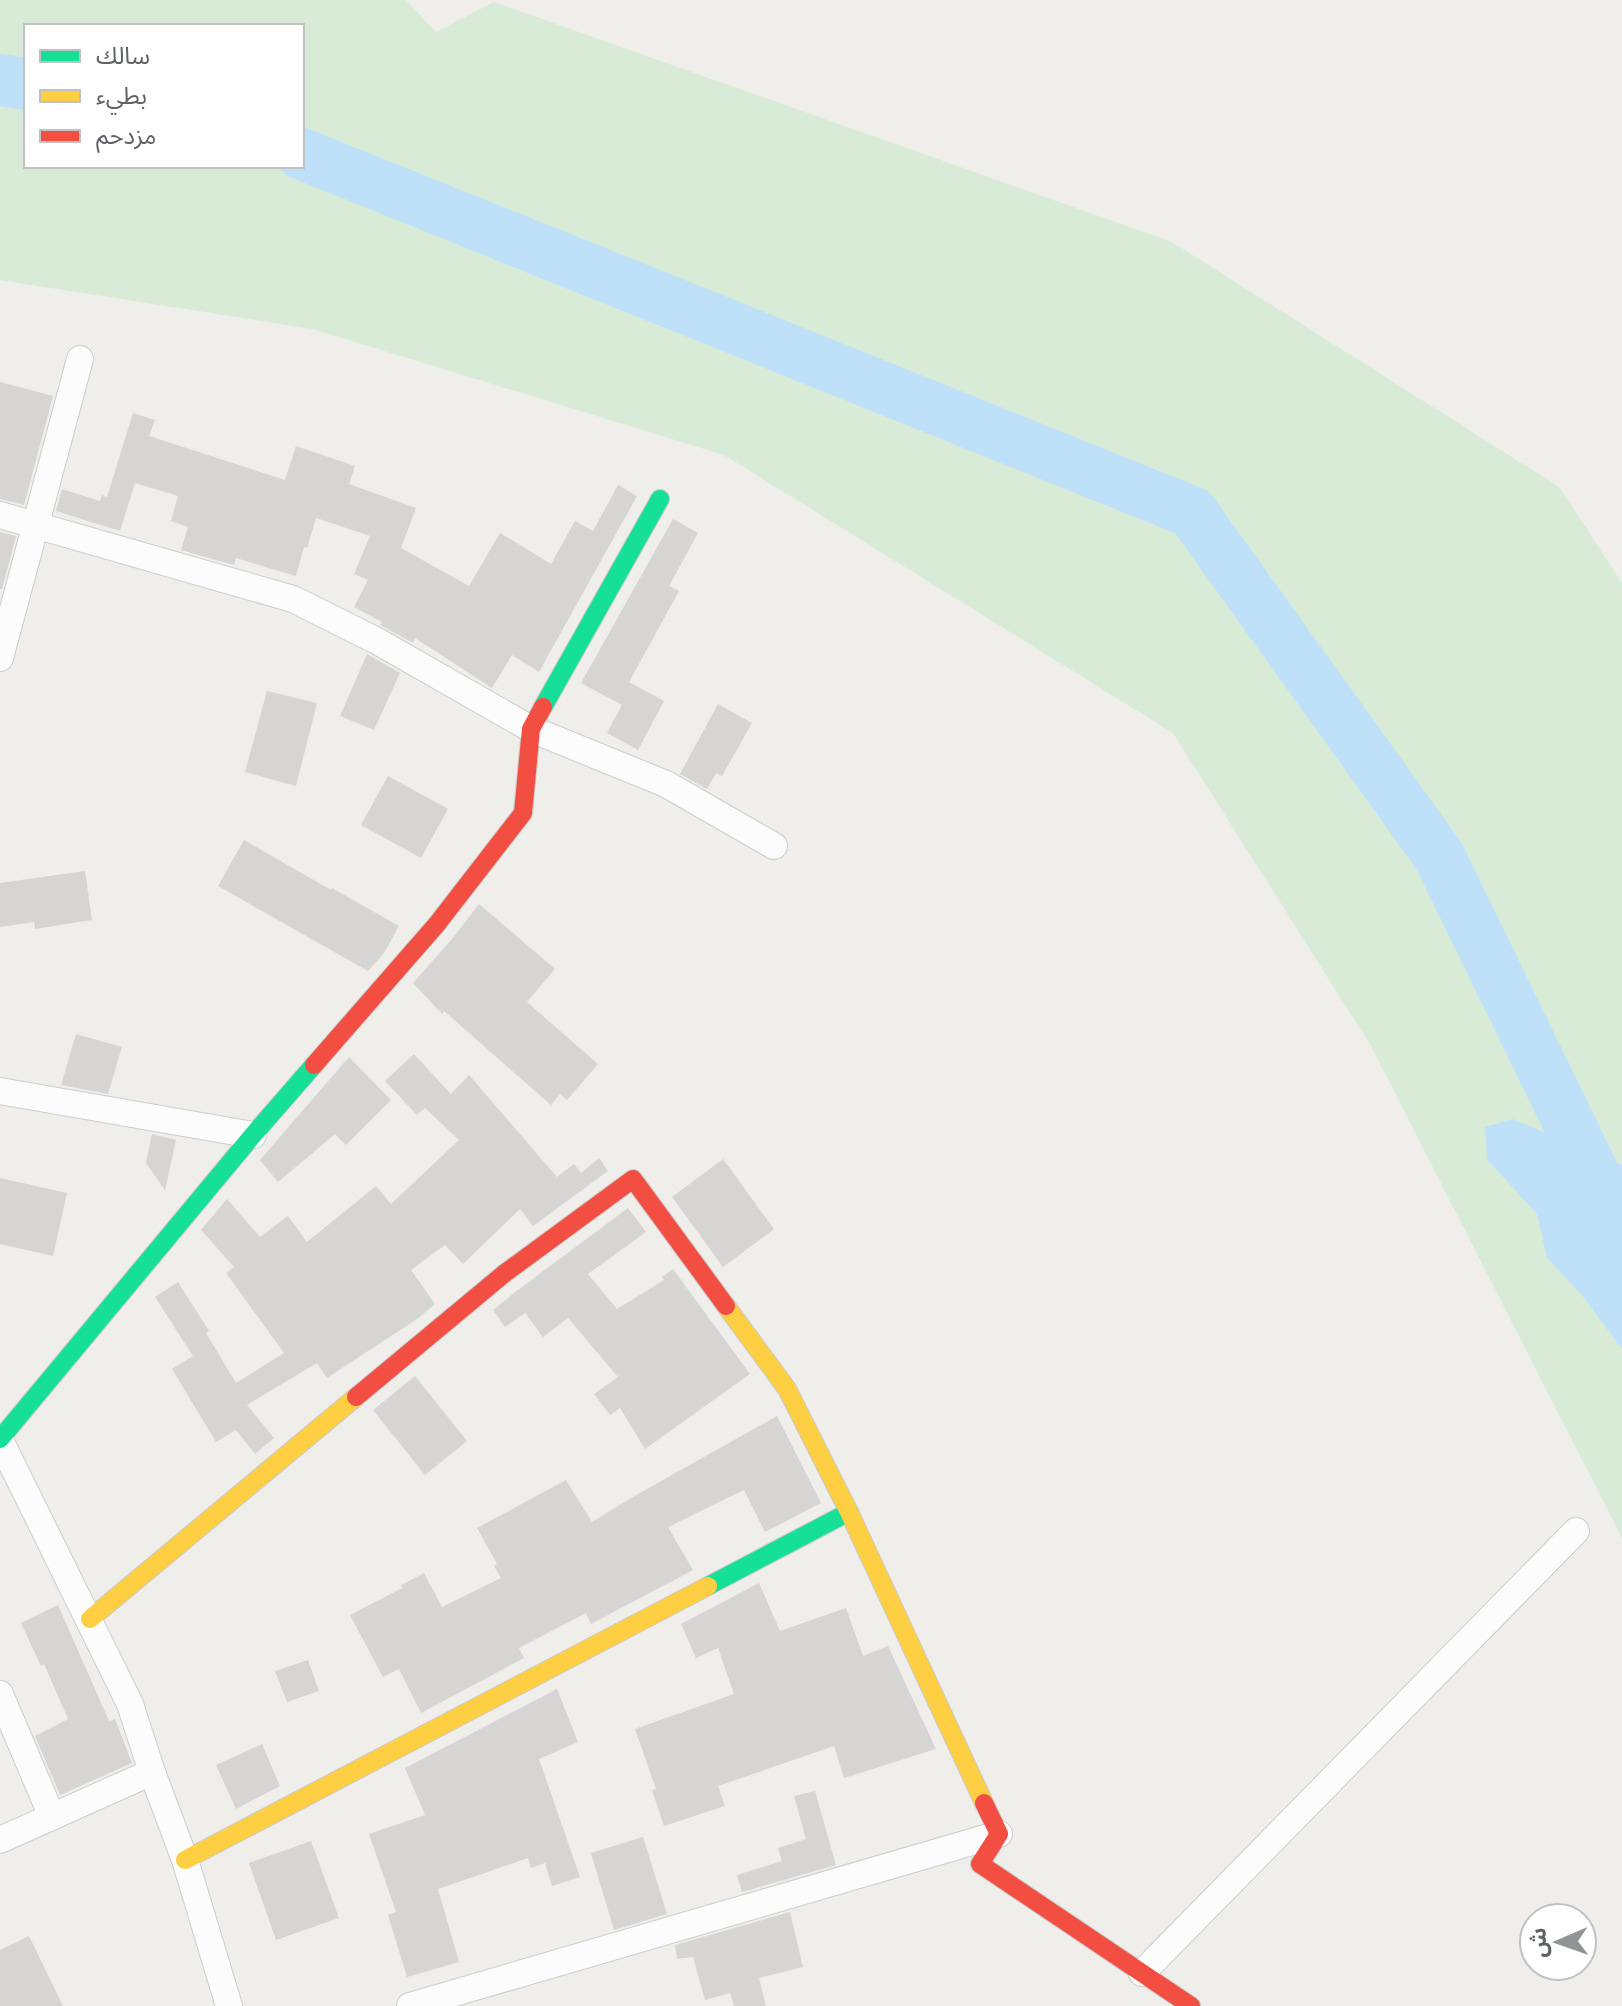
<svg xmlns="http://www.w3.org/2000/svg" width="1622" height="2006" font-family="'Work Sans','Noto Sans Arabic',sans-serif">
	<style>
		.green { fill: #d8ebd6; fill-rule: evenodd }
		.water { fill: #bfe0f9 }
		.lines { fill: none; stroke-linecap: round; stroke-linejoin: round }
		.river { stroke: #bfe0f9; stroke-width: 52 }
		.building { fill: #d6d5d3 }
		.street-casing { stroke: #cbcccc; stroke-width: 28 }
		.fast-casing { stroke: #cacacb; stroke-width: 20 }
		.slow-casing { stroke: #cacacb; stroke-width: 20 }
		.jam-casing { stroke: #cacacb; stroke-width: 20 }
		.street { stroke: #fdfcfc; stroke-width: 26 }
		.fast { stroke: #16e098; stroke-width: 18 }
		.slow { stroke: #ffcf43; stroke-width: 18 }
		.jam { stroke: #f24e42; stroke-width: 18 }
	</style>
	<rect width="100%" height="100%" fill="#efeeea"/>
	<path class="green" d="M0,0h406l30,32 58,-30 678,240 387,245 63,96v955l-251,-492 -198,-313 -449,-278 -411,-126 -313,-49zM26,26h276v140h-276z"/>
	<path class="water" d="M1513,1119l109,46v184l-41,-55 -34,-36 -10,-44 -50,-55 -2,-32z"/>
	<g class="lines">
		<g class="river">
			<path d="M0,80l26,4"/>
			<path d="M302,154l890,358 247,344 183,376"/>
		</g>
	</g>
	<g class="building">
		<path d="M0,382l53,14 -29,109 -24,-6z"/>
		<path d="M133,413l22,7 -6,16 136,44 11,-34 59,20 -6,18 67,24 -15,40 68,38 31,-53 51,31 24,-43 18,10 25,-46 19,11 -98,176 -27,-17 -20,33 -77,-50 -2,5 -33,-18 2,-3 -28,-15 14,-27 -14,-6 16,-38 -54,-18 -9,30 -3,-1 -8,29 -60,-18 -2,7 -53,-15 7,-23 -17,-6 7,-25 -43,-13 -15,48 -64,-20 6,-22 38,12 2,-6 5,2z"/>
		<path d="M673,519l25,14 -29,53 10,5 -50,91 35,19 -26,49 -31,-17 15,-28 -41,-22z"/>
		<path d="M0,532l16,4 -14,53h-2z"/>
		<path d="M367,654l33,19 -26,57 -34,-14z"/>
		<path d="M267,691l50,12 -21,83 -51,-14z"/>
		<path d="M718,704l34,19 -30,53 -6,-3 -9,16 -27,-15z"/>
		<path d="M388,776l60,33 -27,49 -60,-33z"/>
		<path d="M244,840l87,50 1,-2 67,38 -15,27 -16,18 -150,-85z"/>
		<path d="M85,871l7,49 -57,9 -1,-7 -34,5v-44z"/>
		<path d="M479,904l76,65 -28,33 71,62 -31,36 -7,-6 -9,11 -107,-94 -2,3 -29,-31 40,-45z"/>
		<path d="M76,1034l46,13 -14,47 -47,-9z"/>
		<path d="M414,1054l37,40 18,-19 88,102 17,-13 7,9 18,-15 9,13 -75,55 -13,-17 -57,55 -18,-19 -34,25 24,34 -18,15 -90,59 -10,-15 -70,42 27,33 -19,16 -19,-24 -20,12 -44,-73 21,-13 -38,-59 23,-15 31,49 -3,2 30,50 48,-30 -58,-80 8,-6 -33,-37 26,-31 33,38 28,-21 19,26 69,-56 15,18 68,-64 -34,-32 -8,7 -32,-34z"/>
		<path d="M349,1057l42,43 -45,45 -11,-11 -57,48 -18,-22z"/>
		<path d="M152,1134l24,6 -11,50 -19,-27z"/>
		<path d="M723,1159l51,70 -51,38 -51,-70z"/>
		<path d="M0,1178l67,15 -14,63 -53,-12z"/>
		<path d="M628,1208l18,24 -58,42 29,35 47,-29 -2,-3 11,-8 77,105 -105,75 -25,-41 -10,7 -16,-21 24,-17 -50,-59 -25,19 -18,-24 -20,14 -12,-17 25,-20z"/>
		<path d="M415,1376l52,65 -42,34 -52,-65z"/>
		<path d="M777,1416l44,87 -56,29 -21,-42 -76,37 25,43 -102,54 -5,-11 -67,35 5,10 -103,55 -22,-44 -16,8 -33,-62 52,-27 -1,-3 23,-12 18,34 59,-29 -7,-12 3,-2 -20,-36 89,-48 26,42 39,-24z"/>
		<path d="M759,1583l21,48 66,-23 17,48 25,-10 48,103 -92,29 -10,-32 -116,40 7,20 -61,20 -12,-36 4,-1 -21,-60 99,-35 -16,-46 -22,10 -15,-34z"/>
		<path d="M58,1605l51,116 6,-2 17,44 -72,32 -25,-59 33,-17 -24,-55 -3,2 -20,-43z"/>
		<path d="M308,1660l11,31 -32,11 -12,-31z"/>
		<path d="M557,1689l21,53 -39,17 41,118 -28,9 -7,-23 -14,5 -3,-10 -90,31 21,73 -52,15 -19,-62 8,-3 -27,-78 56,-19 -20,-47z"/>
		<path d="M262,1744l18,42 -44,23 -20,-44z"/>
		<path d="M815,1791l21,74 -94,27 -5,-17 45,-14 -4,-13 28,-9 -12,-43z"/>
		<path d="M643,1837l24,77 -53,16 -23,-77z"/>
		<path d="M311,1841l28,77 -63,22 -27,-77z"/>
		<path d="M790,1912l13,55 -44,11 7,28h-32l-4,-13 -25,7 -12,-43 -16,2 -2,-14z"/>
		<path d="M29,1936l34,70h-63v-56z"/>
	</g>
	<g class="lines">
		<g class="street-casing">
			<g id="street">
				<path d="M0,515l293,84 84,42 154,88 135,55 108,62"/>
				<path d="M0,658l80,-299"/>
				<path d="M0,1091l253,44"/>
				<path d="M0,1440l130,264 22,68 33,88 44,146"/>
				<path d="M0,1694l52,123"/>
				<path d="M0,1840l152,-68"/>
				<path d="M1142,1973l434,-442"/>
				<path d="M410,2006l589,-172"/>
			</g>
		</g>
		<g class="fast-casing">
			<g id="fast">
				<path d="M543,707l117,-208"/>
				<path d="M0,1439l253,-304 61,-70"/>
				<path d="M708,1586l141,-74"/>
			</g>
		</g>
		<g class="slow-casing">
			<g id="slow">
				<path d="M726,1306l61,83 62,123 135,291"/>
				<path d="M90,1619l266,-222"/>
				<path d="M185,1860l523,-274"/>
			</g>
		</g>
		<g class="jam-casing">
			<g id="jam">
				<path d="M314,1065l123,-141 86,-111 8,-84 12,-22"/>
				<path d="M356,1397l149,-124 128,-94 93,127"/>
				<path d="M984,1803l15,31 -19,30 211,142"/>
			</g>
		</g>
		<use href="#street" class="street"/>
		<use href="#fast" class="fast"/>
		<use href="#slow" class="slow"/>
		<use href="#jam" class="jam"/>
	</g>
	<rect x="24" y="24" width="280" height="144" fill="#ffffff" stroke="#bfc1c3" stroke-width="2"/>
	<rect x="40" y="50" width="40" height="12" fill="#16e098" stroke="#bfc1c3" stroke-width="2"/>
	<text x="96" y="64" font-size="24" fill="#5f6368">سالك</text>
	<rect x="40" y="90" width="40" height="12" fill="#ffcf43" stroke="#bfc1c3" stroke-width="2"/>
	<text x="96" y="104" font-size="24" fill="#5f6368">بطيء</text>
	<rect x="40" y="130" width="40" height="12" fill="#f24e42" stroke="#bfc1c3" stroke-width="2"/>
	<text x="96" y="144" font-size="24" fill="#5f6368">مزدحم</text>
	<g transform="translate(1558 1942) rotate(268)"><circle r="38" fill="#ffffff" stroke="#bfc1c3" stroke-width="2"/>
	<path d="M0-6L14 30L0 20L-14 30Z" fill="#919496"/>
	<text y="-12" font-size="22" font-weight="bold" text-anchor="middle" fill="#5f6368">ش</text>
	</g>
</svg>
